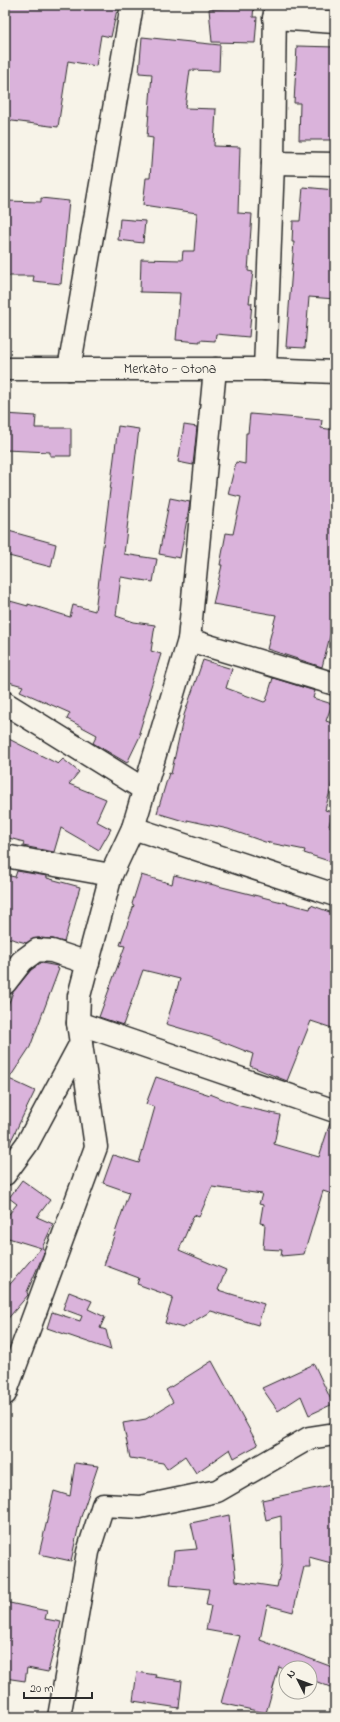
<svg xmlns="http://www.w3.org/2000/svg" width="340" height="1722" font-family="'Indie Flower',sans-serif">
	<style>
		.building { fill: #dab3db; stroke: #2b2b2b }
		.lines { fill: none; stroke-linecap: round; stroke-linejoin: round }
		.minor-casing { stroke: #2b2b2b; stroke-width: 25 }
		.primary-casing { stroke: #2b2b2b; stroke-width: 25 }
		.minor { stroke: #f7f3e8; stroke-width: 22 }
		.primary { stroke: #f7f3e8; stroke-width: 22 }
		.labels { text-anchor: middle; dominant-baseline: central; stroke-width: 4; stroke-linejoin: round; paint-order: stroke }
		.street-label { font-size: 14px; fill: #2b2b2b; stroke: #f7f3e8 }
	</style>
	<rect width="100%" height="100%" fill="#f7f3e8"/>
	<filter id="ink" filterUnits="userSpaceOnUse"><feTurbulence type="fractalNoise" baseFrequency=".025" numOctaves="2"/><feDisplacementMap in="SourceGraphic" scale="8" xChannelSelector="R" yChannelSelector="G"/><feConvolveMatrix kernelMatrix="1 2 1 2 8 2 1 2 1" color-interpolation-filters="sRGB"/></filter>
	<g filter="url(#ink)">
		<g class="building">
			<path d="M5,5h113l-7,32 -10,-2 -5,31 -28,-5 -10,66 -53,-7z"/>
			<path d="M225,5h29l-1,12h4l-2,26 -43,-1 -3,-33 16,-1z"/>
			<path d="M142,37l78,8 -1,26 -29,-1 -5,38 31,1 -2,37 26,1 -2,66 14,1 -4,57 5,1 -4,31h3l-3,34 -33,-3 -1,7 -15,-1v2l-24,-2 4,-47 -40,-1 1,-33 41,1 1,-9h11l3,-38 -54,-8 3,-27h4l3,-40 -6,-1 5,-63 -13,-1z"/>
			<path d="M297,46l38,1v89h-3v4h-33l1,-37h-6z"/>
			<path d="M303,187l32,3v109l-26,-2 -4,51 -19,-1 8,-105h-2l1,-21h7z"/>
			<path d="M41,198l28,3 -8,83 -28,-3 1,-5h-29v-75l36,1z"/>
			<path d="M120,219l25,2 -2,22 -25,-3z"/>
			<path d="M5,414l31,2 -1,12h36v28h-21v-4l-45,-2z"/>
			<path d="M250,414l72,6 -1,8 14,2v187l-13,50 -55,-18 9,-34 -63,-11 9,-39h-2l6,-32 7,1 8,-37 -13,-3 8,-32 9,2 1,-31h2z"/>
			<path d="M184,425l13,2 -4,38 -15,-3z"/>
			<path d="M118,426l21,3 -15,125 33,5 -4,23 -32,-5 -5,39 18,6 21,3 -4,26 10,3 -12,39 2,1 -12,39 2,1 -14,29 -34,-20 4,-8 -30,-16 3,-6 -50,-22 3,-5 -18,-5v-63l5,-17 18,5v-2l42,13 3,-12 22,6z"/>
			<path d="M170,498l20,4 -10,56 -21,-4z"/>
			<path d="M5,530l51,14 -5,23 -46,-12z"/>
			<path d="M203,660l29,9 -6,19 38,14 2,-1 7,-23 42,13 -2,7 19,6 -6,17 9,3v48l-10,38 7,2 -3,14 6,2v35l-31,-10 1,-3 -40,-8 -37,-13 -41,-9v2l-30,-9 12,-40 2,1 13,-59z"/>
			<path d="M5,737l53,27 5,-5 16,13 -10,12 37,15 -10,22 15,8 -12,21 -38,-22 -7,24 -31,-6 1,-4 -19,-5z"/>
			<path d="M17,871l30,5v2l33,9 -16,55 -11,-3 -15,-1 -12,5 -21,-6v-62l10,2z"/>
			<path d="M141,875l31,9 2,-9 136,34 1,-4 24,9v115l-24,-8 -24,60 -37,-15 3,-12 -43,-17 -44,-13 14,-45 -37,-9 -20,55 -24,-8 26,-71 -5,-1 14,-40 -2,-1z"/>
			<path d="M41,963l17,3 -1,2 2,1 -29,78 -21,32 26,12 -30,62v-140l8,-21 18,-22z"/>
			<path d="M156,1077l54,18v-1l30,12 40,9 -6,29 45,13 11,-34h5v72l-12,-4 -19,63 -23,2 1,-6 -19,-1 2,-25 -5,-1 3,-18 -4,-1 3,-10 -50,-7 -13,30 -5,-2 -15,35 47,20 -8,20 46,14 -6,21 -47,-14 -28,17 -18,-5 8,-26 -36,-13 2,-6 -35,-13 25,-73 -26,-9 10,-28 26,8 16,-56 -9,-3z"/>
			<path d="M22,1180l28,20 -13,17 16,7 -11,24 3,2 -5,12 -13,30 1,3 -23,27v-32l36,-42 -36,-11v-18l12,-15 -8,-6z"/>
			<path d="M69,1292l23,9 -4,8 17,8 -5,11 6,2 5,20 -64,-22 5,-16 28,9 2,-5 -19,-7z"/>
			<path d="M212,1361l46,84 -24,13 -4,-9 -34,24 -11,-17 -18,13 -4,-6 -33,-5 -7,-35 23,-4 27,-17 -7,-12z"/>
			<path d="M314,1364l19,40 -24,11 -8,-19 -23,15 -16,-23z"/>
			<path d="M75,1463l23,3 -18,54 -9,41 -32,-7 15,-63 16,5z"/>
			<path d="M335,1484v80l-26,-7 1,10h-6l-11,45 -26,-7 -7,35 75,28v21l-25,-10v-11h-24v2l-7,-3 -13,46 -45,-10 19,-67 -34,-6 5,-24 -5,-1 3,-16 -39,-4 4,-34 23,-2 -6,-26 38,-8 7,66 41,6 5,-24 -1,-47 -15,4 -4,-20z"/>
			<path d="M5,1602l42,9 -2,8 16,3 -13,50 -21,-4 -2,13 -20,-3z"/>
			<path d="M137,1672l19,3 -1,2 27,4 -3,27 -46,-7z"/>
		</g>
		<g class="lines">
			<g class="minor-casing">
				<g id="minor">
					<path d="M274,18l61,4"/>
					<path d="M273,163l62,1"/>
					<path d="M69,369l63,-364"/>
					<path d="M265,369l8,-206 2,-158"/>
					<path d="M189,640l146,44"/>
					<path d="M5,703l140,87"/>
					<path d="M133,828l202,67"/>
					<path d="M5,856l106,19"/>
					<path d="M5,983l17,-22 15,-11 15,1 36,12"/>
					<path d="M78,1023l257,88"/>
					<path d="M5,1174l22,-30 54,-101"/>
					<path d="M5,1394l91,-247 -18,-124 1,-27 32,-121 22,-47 56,-188 26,-271"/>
					<path d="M59,1717l29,-165 15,-47 37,2 77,-16 92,-53 26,-4"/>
				</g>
			</g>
			<g class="primary-casing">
				<g id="primary">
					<path id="s1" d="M5,369h260l70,3"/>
				</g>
			</g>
			<use href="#minor" class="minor"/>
			<use href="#primary" class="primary"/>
		</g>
	</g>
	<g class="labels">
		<g class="street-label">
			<text stroke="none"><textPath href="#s1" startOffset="165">Merkato - Otona</textPath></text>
		</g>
	</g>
	<rect width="340" height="1722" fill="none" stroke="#f7f3e8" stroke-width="20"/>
	<rect x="10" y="10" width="320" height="1702" fill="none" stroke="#2b2b2b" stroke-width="1.5" filter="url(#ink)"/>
	<g transform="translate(298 1680) rotate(312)"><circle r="19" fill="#f7f3e8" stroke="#a5a39c"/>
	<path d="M0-3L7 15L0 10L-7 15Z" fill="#2b2b2b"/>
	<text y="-6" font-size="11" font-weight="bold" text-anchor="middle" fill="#2b2b2b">N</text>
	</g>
	<path d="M24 1692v6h68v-6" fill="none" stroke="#2b2b2b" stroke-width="2"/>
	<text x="30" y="1692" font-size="12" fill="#2b2b2b" stroke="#f7f3e8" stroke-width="3" paint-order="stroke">20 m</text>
</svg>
